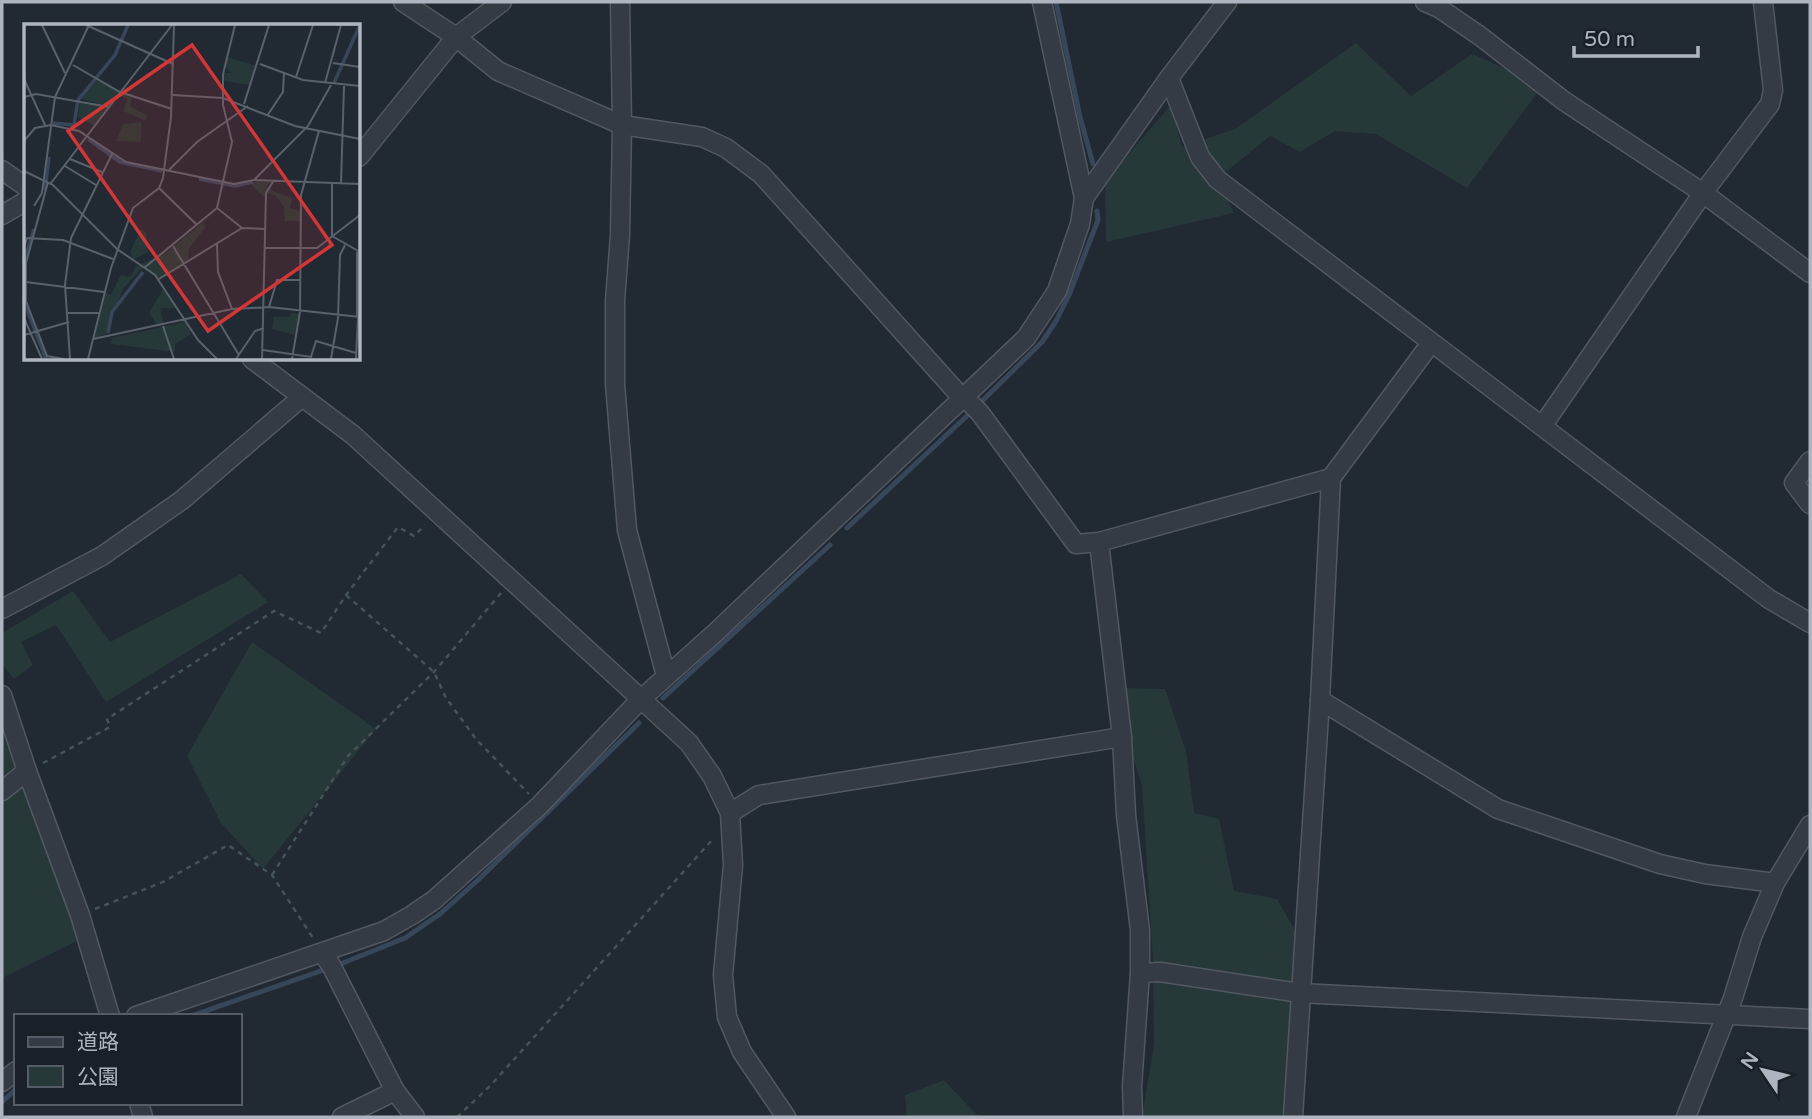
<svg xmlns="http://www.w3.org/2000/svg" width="1812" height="1119" font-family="'Varela Round','Noto Sans JP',sans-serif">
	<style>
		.green { fill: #273838 }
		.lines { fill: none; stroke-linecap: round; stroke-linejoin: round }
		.stream { stroke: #38465a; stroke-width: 5 }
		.minor-casing { stroke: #515861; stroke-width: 21 }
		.path { stroke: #445355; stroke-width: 2.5; stroke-dasharray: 5 5; stroke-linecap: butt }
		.minor { stroke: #343b44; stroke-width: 18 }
		.inset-river { fill: none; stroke: #38465a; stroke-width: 3.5 }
		.inset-road { fill: none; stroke: #59616b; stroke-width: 2 }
		.view { fill: #d23637; fill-opacity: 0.15; stroke: #d23637; stroke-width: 3.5 }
		.inset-edge { fill: none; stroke: #aeb5c0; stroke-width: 3.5 }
	</style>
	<rect width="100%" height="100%" fill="#212933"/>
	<g class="green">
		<path d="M1356,43l55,53 61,-42 71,31 -76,103 -91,-54 -41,-3 -35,21 -30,-16 -53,43 17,34 -128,29 -1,-61 66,-76 11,42 53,-18z"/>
		<path d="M241,574l27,28 -162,100 -50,-77 -35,17 12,23 -19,14 -12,-15v-31l71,-42 37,51z"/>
		<path d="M252,642l124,87 -113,140 -42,-46 -34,-67z"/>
		<path d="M1123,688l42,1 21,62 8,62 25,6 15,72 43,8 26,45 -10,173h-151l12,-73 -1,-84 -11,-175 -23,-68z"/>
		<path d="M2,695l83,242 -83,41z"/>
		<path d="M944,1080l32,34 8,3h-77l-2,-22z"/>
	</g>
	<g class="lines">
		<g class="stream">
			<path d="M1056,2l24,115 13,47"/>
			<path d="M847,528l122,-114 73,-72 14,-21 13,-26 29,-75 -1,-9"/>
			<path d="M663,698l167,-153"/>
			<path d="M191,1016l147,-51 67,-27 35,-24 38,-34 161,-157"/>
			<path d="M2,1102l14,-13"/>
		</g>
		<g class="minor-casing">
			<g id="minor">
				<path d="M403,2l53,35 42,34 124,54 80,12 24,11 35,26 202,225 6,3 11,11 96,131 23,-2 232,-64"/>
				<path d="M620,2l2,123 -2,110 -5,66v83l12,146 39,146"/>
				<path d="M1425,2l14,6 41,28 84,65 139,92 107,80"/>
				<path d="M1169,78l31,79 17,22 552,420 41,24"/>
				<path d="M359,157l97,-120 46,-35"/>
				<path d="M2,170l24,17"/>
				<path d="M1084,198l85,-120 58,-76"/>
				<path d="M2,215l24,-14"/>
				<path d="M252,359l101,76 336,308 23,33 18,37 3,52 -10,110 4,42 15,35 44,65"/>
				<path d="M1543,425l160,-232 67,-89 3,-14 -10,-88"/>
				<path d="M1810,461l-16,22 16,21"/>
				<path d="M1099,542l23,195 4,78 14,115v43l-8,113 1,31"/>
				<path d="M2,609l100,-53 80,-56 120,-103"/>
				<path d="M2,695l25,76 53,144 30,101"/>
				<path d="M1320,700l178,109 162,55 45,10 70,9"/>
				<path d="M2,791l25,-20"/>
				<path d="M730,813l29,-18 363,-58"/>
				<path d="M322,953l9,12 64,126 20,26"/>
				<path d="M1140,973l20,-1 140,21 510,26"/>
				<path d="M136,1016l248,-85 28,-16 22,-15 105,-94 101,-106 75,-67 311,-295 31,-47 23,-67 4,-26 -42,-196"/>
				<path d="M2,1082l14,-11"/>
				<path d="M139,1103l4,14"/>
				<path d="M342,1117l53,-26"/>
				<path d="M1293,1117l27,-417 11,-222 100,-135"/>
				<path d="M1686,1117l47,-119 19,-61 23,-54 35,-58"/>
			</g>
		</g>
		<g class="path">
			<path d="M346,595l88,77 12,26 30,41 53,55"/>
			<path d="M43,763l67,-36 -3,-8 167,-108 47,22 25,-38 52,-68 16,9 11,-11"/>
			<path d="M272,875l76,-119 86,-84 67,-79"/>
			<path d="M95,909l68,-27 65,-37 44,30 41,63"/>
			<path d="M457,1117l33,-31 223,-247"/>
		</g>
		<use href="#minor" class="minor"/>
	</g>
	<g transform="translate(24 24)">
		<rect width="336" height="336" fill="#212933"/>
		<path d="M202,33l31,9 -8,19 -25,-4 -1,-8h9l-8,-6zM74,55l34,19 -2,8 17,10 -1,5 -23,-10 4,-12 -8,-4 -24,31 -17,-9 2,-15 20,2 -19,-5zM117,98v20l-25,-1 7,-17zM233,157l14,1 -4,4 6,5 19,7 -2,10 10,3 2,10h-17l-1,-14 -9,-12 -9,-2 -2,4 -13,-12zM179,198l3,4 -17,23 -1,12 -28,18 -13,-11 -7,2 -17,19 -17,45 -12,4 12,-45 5,2 10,-20 9,2 6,-11 30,-13zM117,205l5,3 2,20 -15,8 -3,-8zM139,265l14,19h-17l4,17 -6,1 -9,-13zM268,289l7,1 -4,21 -23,-6 2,-12h15zM161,298l6,12 -16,10v8l-64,-8 1,-6z" fill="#273838"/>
		<path class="inset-river" d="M310,59l25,-56M29,99l21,2 4,-25 37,-45 13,-30M64,115l32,23 42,9M175,155l36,7 18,-4M21,166l4,-33M0,238l10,-33M0,278l22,57M84,309l4,-21 31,-40"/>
		<path class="inset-road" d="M18,1l23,48M62,1l87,39M312,1h24M309,39l27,4M236,40l43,16 57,6M49,41l47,27 52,17M272,53l17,-52M0,55l21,46M301,59l16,-58M149,71l50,3 72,28 65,13M0,73l12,-3 73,13M220,80l25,-79M243,92l16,-24 1,-19M0,117l11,-13 16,-3 28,6 47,31 108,22 20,-4 106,4M46,135l32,13M41,142l31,19M145,146l28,-28 51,-36M0,147l29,14 64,64 38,26 43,65 19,19M230,156l54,-54 23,-41M24,158l-22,81v38l21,55 17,3M27,159l121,-158M317,159l3,-97M135,164l38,37M10,182l8,-13 13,-96 34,-72M193,184l25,20M308,212v-53M308,212l28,16M193,220l1,28 14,37M149,222l66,109M0,224l3,-10 36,2 50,19M240,224h53l43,-33M333,228v65M120,244l73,-60 15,-66 -9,-37v-31l12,-49M135,255l83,-51 23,1M2,258l78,10M245,283l8,-27h24M44,289h31M0,294l18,41M139,302l11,33M0,311l45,-13M69,315l139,-30 37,-2 91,10M239,326l48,7 5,-16 40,12M46,335l-5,-74 6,-47 41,-84M64,335l23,-91 22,-60 26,-20 4,-10 8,-61 3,-92M212,335l19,-28 9,-3M238,335l4,-166 8,-13M268,335l8,-47 1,-117 18,-64M307,335l7,-41 2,-63 5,-10M332,335l2,-42"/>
		<path class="view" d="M168,21l140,200 -124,86 -140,-200z"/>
		<rect width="336" height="336" class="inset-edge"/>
	</g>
	<rect width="1812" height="1119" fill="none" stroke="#aeb5c0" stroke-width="7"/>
	<rect x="14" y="1014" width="228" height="91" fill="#1a2028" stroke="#555c65" stroke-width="2"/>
	<rect x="28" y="1037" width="35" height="10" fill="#343b44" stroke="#555c65" stroke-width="2"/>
	<text x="77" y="1049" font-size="21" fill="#aeb5c0">道路</text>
	<rect x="28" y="1066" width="35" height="21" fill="#273838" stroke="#555c65" stroke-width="2"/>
	<text x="77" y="1084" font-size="21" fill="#aeb5c0">公園</text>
	<g transform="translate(1763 1070) rotate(305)" stroke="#1a2028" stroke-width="5" paint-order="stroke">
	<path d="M0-5L12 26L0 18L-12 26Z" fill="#aeb5c0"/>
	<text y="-10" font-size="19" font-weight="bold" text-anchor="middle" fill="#aeb5c0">N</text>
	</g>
	<path d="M1574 46v10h124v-10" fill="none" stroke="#aeb5c0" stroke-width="3.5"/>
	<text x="1584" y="46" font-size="21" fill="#aeb5c0" stroke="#1a2028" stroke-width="5" paint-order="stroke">50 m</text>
</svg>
